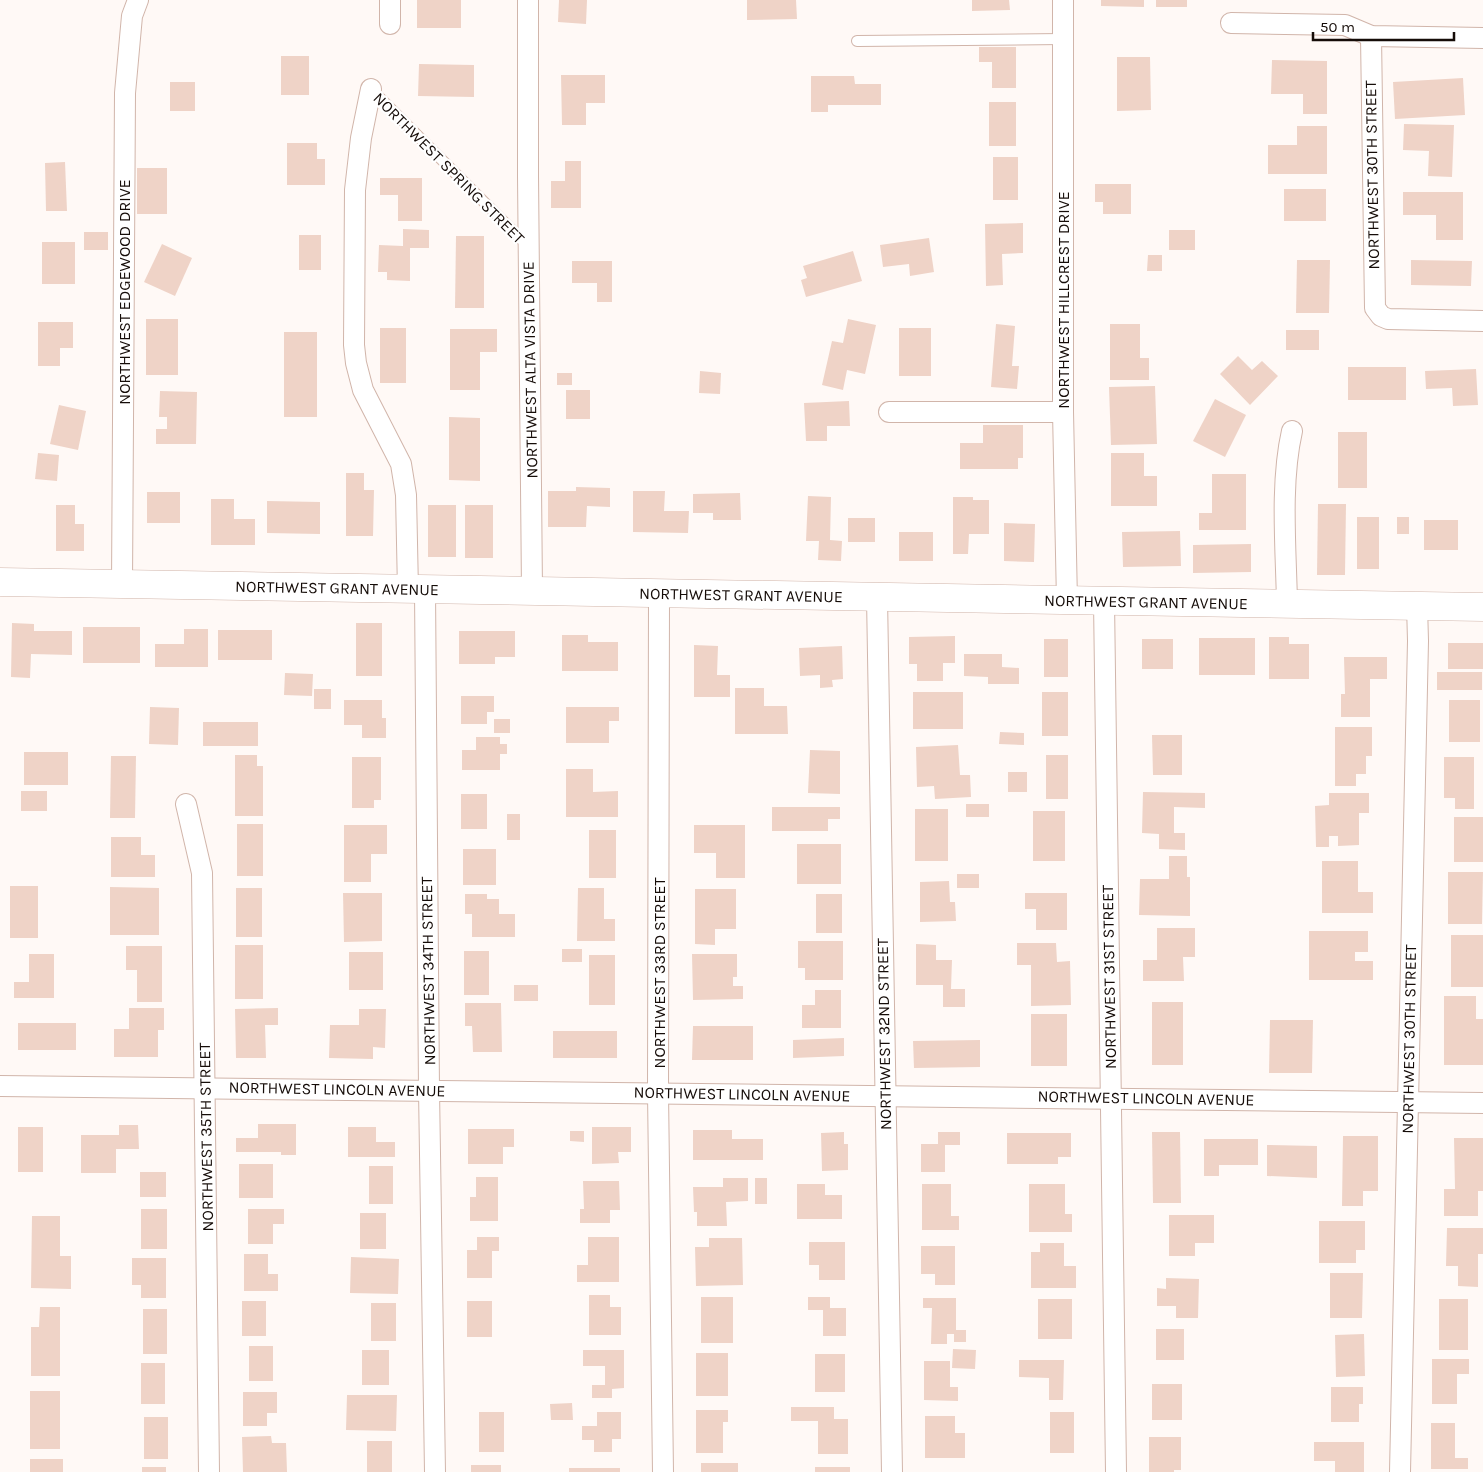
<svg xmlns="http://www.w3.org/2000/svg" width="1483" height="1472" font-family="Karla,sans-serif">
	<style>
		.building { fill: #efd3c7 }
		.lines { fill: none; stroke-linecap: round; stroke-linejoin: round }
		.lane-casing { stroke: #d1b5aa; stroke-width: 12 }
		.street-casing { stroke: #d1b5aa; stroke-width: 22 }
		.secondary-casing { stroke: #d1b5aa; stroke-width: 29 }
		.lane { stroke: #fff; stroke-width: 10 }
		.street { stroke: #fff; stroke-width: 20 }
		.secondary { stroke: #fff; stroke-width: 28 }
		.labels { text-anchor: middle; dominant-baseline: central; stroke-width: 4.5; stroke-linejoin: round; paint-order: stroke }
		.street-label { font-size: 16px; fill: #150c08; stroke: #fff }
	</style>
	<rect width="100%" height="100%" fill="#fff9f6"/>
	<g class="building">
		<rect x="417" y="0" width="44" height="28"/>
		<path d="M559,0h28l-1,24 -28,-2z"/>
		<path d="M747,0h49l1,19 -50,1z"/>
		<path d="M972,0h37l1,10 -38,1z"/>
		<path d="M1101,0h43v7l-43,-1z"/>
		<rect x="1156" y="0" width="31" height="7"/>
		<path d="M979,47h37v41h-24v-26h-13z"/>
		<rect x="281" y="56" width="28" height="39"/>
		<path d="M1117,57h33l1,53 -34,1z"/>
		<path d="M1272,60l55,1v53h-24v-20h-32z"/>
		<path d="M419,64l55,1v32l-56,-1z"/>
		<path d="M561,75h44v28h-19v22h-24z"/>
		<path d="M811,76h43l1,8h26v21h-53v7h-17z"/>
		<path d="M1463,78l2,37 -70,4 -2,-37z"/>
		<rect x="170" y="82" width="25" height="29"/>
		<rect x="989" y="102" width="27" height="44"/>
		<path d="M1404,124l50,1 -2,52 -24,-1 1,-25 -26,-1z"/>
		<path d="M1297,126h30v48h-59v-29h29z"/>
		<path d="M287,143h30v16h8v26h-38z"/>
		<rect x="993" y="157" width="25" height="43"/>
		<path d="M565,161h16v47h-30v-27h14z"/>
		<path d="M65,162l2,49h-21l-1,-48z"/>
		<rect x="137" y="168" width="30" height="46"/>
		<path d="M380,178h42v43h-24v-26h-18z"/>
		<path d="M1095,184h36v30h-28v-12h-8z"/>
		<rect x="1284" y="189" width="42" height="32"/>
		<path d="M1403,192h60v48h-27v-25h-33z"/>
		<path d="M1023,223v30l-21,1 1,31 -17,1 -1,-62z"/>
		<path d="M403,229l26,1v18h-19v33l-23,-1v-8h-9l1,-27 24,1z"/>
		<rect x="1169" y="230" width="26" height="20"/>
		<rect x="84" y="232" width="24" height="18"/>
		<rect x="299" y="235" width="22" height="35"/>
		<path d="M456,236h28v72h-29z"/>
		<path d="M929,238l5,34 -24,4 -1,-12 -26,3 -3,-22z"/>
		<rect x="42" y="242" width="33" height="42"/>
		<path d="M162,244l30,14 -17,38 -31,-14z"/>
		<path d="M853,251l9,30 -56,16 -5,-17 6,-2 -4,-12z"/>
		<path d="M1148,255h14v16h-15z"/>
		<path d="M1297,260h33l-1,53h-33z"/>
		<path d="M1411,260l61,1 -1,25 -60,-1z"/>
		<path d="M572,261h40v41h-15v-19h-25z"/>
		<rect x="146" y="319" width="32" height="56"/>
		<path d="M848,319l28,6 -11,49 -18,-4 -4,20 -21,-5 10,-44 11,2z"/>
		<path d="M38,322h35v26h-13v18h-22z"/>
		<path d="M996,324l19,2 -3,40h7l-2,23 -26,-2z"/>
		<path d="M1110,324h30v34h9v22h-39z"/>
		<rect x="380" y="328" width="26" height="55"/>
		<rect x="899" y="328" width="32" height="48"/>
		<path d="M450,329h47v23h-17v38h-30z"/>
		<rect x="1286" y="330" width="33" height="20"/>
		<rect x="284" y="332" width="33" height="85"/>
		<path d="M1238,356l14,14 10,-9 16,15 -28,29 -30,-31z"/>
		<rect x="1348" y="367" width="58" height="33"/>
		<path d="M1476,369l2,36 -25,1 -1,-18 -26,1 -1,-18z"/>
		<path d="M700,371l21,2 -1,21 -21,-1z"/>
		<rect x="557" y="373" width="15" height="12"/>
		<path d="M1155,386l2,58 -46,1 -2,-58z"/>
		<rect x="566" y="390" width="24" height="29"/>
		<path d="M160,391l37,1 -1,52h-40v-15h11v-12h-8z"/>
		<path d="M1215,399l31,16 -21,42 -32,-16z"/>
		<path d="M849,401l1,25h-23v15h-21l-2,-38z"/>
		<path d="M59,405l27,6 -8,39 -28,-6z"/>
		<path d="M449,417l31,1v63l-31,-1z"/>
		<path d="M983,425h40v33h-5v11h-58v-26h23z"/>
		<rect x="1338" y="432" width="29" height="56"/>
		<path d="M38,453l21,2 -2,26 -22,-2z"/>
		<path d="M1111,453h33v23h13v30h-46z"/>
		<path d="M346,473h18v17h10l-1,46h-27z"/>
		<path d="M1212,474h34v56h-47v-17h13z"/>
		<path d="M576,487l34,1v19l-23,-1 -1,21h-38v-36h28z"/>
		<path d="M633,491h32l-1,20h25l-1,22 -55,-1z"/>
		<rect x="147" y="492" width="33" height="31"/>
		<path d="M740,493l1,27h-28v-7h-20v-19z"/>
		<path d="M808,496l23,1 -1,43 12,1 -1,20 -23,-1 1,-19h-13z"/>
		<path d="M953,497h20v3h16v34h-20l-1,20h-15z"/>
		<path d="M211,499h23v20h21v26h-44z"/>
		<path d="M267,501l53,1v32l-53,-1z"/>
		<path d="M1318,504h28l-1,71h-28z"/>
		<path d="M56,505h19v19h9v27h-28z"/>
		<rect x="428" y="505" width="28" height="52"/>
		<rect x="465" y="505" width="28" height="53"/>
		<rect x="1357" y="517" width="22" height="52"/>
		<rect x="1397" y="517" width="12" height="17"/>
		<rect x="848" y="518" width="27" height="24"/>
		<rect x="1424" y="520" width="34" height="30"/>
		<path d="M1004,523l31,1 -1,38 -30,-1z"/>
		<path d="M1180,531l1,35 -58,1 -1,-35z"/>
		<rect x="899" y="532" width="34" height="29"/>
		<path d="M1251,544v28l-58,1v-28z"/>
		<path d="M12,623l22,1v7h38v24l-41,-1 -1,24 -19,-1z"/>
		<rect x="356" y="623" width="26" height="53"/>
		<rect x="83" y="627" width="57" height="36"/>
		<path d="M184,629h24v38h-53v-23h29z"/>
		<rect x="218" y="630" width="54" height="30"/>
		<path d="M459,631h56v26h-20v7h-36z"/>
		<path d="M562,635h26v7h30v29h-56z"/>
		<path d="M955,636v27h-12v18h-26v-17h-8v-27z"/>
		<path d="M1269,637h20v7h20v35h-40z"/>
		<rect x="1199" y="638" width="56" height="37"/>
		<rect x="1044" y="639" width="24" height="38"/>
		<rect x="1142" y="639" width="31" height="30"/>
		<rect x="1448" y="643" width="35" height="26"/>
		<path d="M694,645l24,1 -1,29h13v22h-36z"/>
		<path d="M842,646l1,33 -11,1 1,7 -13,1v-13l-20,1 -1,-28z"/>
		<path d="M964,654h38v13l17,1v16h-31v-7l-24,-1z"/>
		<path d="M1344,657h43v22h-17v38h-29v-23h4z"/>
		<rect x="1437" y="672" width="45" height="18"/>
		<path d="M285,673l28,1 -1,22 -28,-1z"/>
		<path d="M735,688h29v18h23l1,28h-53z"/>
		<rect x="314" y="689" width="17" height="20"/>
		<rect x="913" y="692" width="50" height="37"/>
		<rect x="1042" y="692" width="26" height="44"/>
		<path d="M461,696h33v16h-7v12h-26z"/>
		<path d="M344,700h38v18h4v20h-24v-13h-18z"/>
		<rect x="1449" y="700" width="31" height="42"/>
		<path d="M150,707l29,1 -1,37 -29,-1z"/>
		<path d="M566,707h53v14h-10v22h-43z"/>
		<rect x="494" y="719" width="16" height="14"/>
		<rect x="203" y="722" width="55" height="24"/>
		<path d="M1335,727h37v29h-6v18h-10v12h-21z"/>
		<path d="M1000,732l24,1v12l-25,-1z"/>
		<path d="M1152,735h30v40h-29z"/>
		<path d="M476,737h24v7h7v10h-7v16h-38v-20h14z"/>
		<path d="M958,745l2,30h10l1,22 -36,2 -1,-13 -17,1 -1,-40z"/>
		<path d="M810,750l30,1v43l-32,-1z"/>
		<rect x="24" y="752" width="44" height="33"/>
		<path d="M235,755h22v11h6v50h-28z"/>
		<rect x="1046" y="755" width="22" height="44"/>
		<path d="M111,756h25l-1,62h-25z"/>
		<path d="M352,757h29v43h-7v8h-22z"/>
		<path d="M1444,757h30v52h-19v-11h-11z"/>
		<path d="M566,769h27v23l25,-1v26h-52z"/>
		<rect x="1008" y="772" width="19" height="20"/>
		<rect x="21" y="791" width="26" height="20"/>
		<path d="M1143,792l62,1v15l-31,-1v26h11v17l-26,-1v-15l-17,-1z"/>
		<path d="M1329,793h40v20h-10v32l-21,1v-10h-9v11h-13l-1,-41 14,-1z"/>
		<rect x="461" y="794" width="26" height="35"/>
		<rect x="966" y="804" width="23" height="13"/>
		<path d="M772,807h68v12h-12v12h-56z"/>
		<rect x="915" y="809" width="33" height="52"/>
		<rect x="1033" y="811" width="32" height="50"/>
		<rect x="507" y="814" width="13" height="26"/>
		<rect x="1454" y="817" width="29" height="45"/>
		<rect x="237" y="824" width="26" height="52"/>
		<path d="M344,825h43v29h-16v28h-27z"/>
		<path d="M694,825h51v53h-29v-25h-22z"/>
		<rect x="589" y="830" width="27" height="48"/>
		<path d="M111,837h30v18h14v22h-44z"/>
		<rect x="797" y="844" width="44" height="40"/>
		<rect x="463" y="849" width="33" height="36"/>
		<path d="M1169,856h18v21h3v39l-51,-1 1,-36h29z"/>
		<path d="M1322,861h36v31h15v21h-51z"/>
		<path d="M1448,872h35l-1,52h-34z"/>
		<rect x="957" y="874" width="22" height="14"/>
		<path d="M949,881l1,21h5l1,19 -36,1v-40z"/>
		<rect x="10" y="886" width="28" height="52"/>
		<path d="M110,887l49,1v47h-49z"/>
		<rect x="236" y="888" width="26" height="49"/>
		<path d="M578,888h26v31h11v22h-38z"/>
		<path d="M695,889h41v40h-21v16l-20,-1z"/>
		<path d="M343,893h39v48l-38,1z"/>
		<path d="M1025,893h42v37h-31v-21h-11z"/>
		<path d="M465,894h22v5h12v15h16v23h-43v-23h-7z"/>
		<rect x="816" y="894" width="26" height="39"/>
		<path d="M1157,928h38v29h-12l1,24h-41v-21h14z"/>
		<path d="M1309,931h59v21h-13v9h18v19h-64z"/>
		<rect x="1451" y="935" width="32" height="52"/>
		<path d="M798,941h45v39h-38v-12h-7z"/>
		<path d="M1017,943h39l1,19 13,-1 1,44 -40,1v-41h-14z"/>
		<path d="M916,944l20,1v15h16l-1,29h14v18h-22v-22h-27z"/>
		<rect x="235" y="945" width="28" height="54"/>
		<path d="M126,946h36v56h-25v-32h-11z"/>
		<rect x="562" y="949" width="20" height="13"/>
		<rect x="464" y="951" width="25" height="44"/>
		<rect x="349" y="952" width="34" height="38"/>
		<path d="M29,954h25v44h-40v-16h15z"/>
		<path d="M692,954h45v23h-4v9h10v13l-50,1z"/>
		<rect x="589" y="955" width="26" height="50"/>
		<rect x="514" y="985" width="24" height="16"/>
		<path d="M815,990h26v38h-39v-23h13z"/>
		<path d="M1444,996h32v23h7v46h-39z"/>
		<rect x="1152" y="1002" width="31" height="63"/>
		<path d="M465,1003h36l1,49h-29l-1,-26h-7z"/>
		<path d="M129,1008h35v22h-6v27h-44v-28h15z"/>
		<path d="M278,1008v17h-13l1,33h-30l-1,-49z"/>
		<path d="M359,1009h27l-1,39 -12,-1v12l-44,-1 1,-33h29z"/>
		<rect x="1031" y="1014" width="36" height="52"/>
		<path d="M1270,1020h43l-1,53h-43z"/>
		<rect x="18" y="1023" width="58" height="27"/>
		<path d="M693,1026h60v34h-61z"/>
		<rect x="553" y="1031" width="64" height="27"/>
		<path d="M844,1038v18l-51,2v-18z"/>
		<path d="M980,1040v27l-66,1 -1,-27z"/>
		<path d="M258,1124h38v31h-15v-3h-45v-14h22z"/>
		<path d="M119,1125h19l1,24h-23v24h-35v-38h38z"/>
		<rect x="18" y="1127" width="25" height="45"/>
		<path d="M348,1127h28v15h19v15h-47z"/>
		<path d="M592,1127h39v25h-13l1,11 -27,1z"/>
		<path d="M468,1129h46v18h-11v17h-35z"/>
		<path d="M693,1130h39v9h31v21h-70z"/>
		<path d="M570,1131h14v11l-14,-1z"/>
		<path d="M844,1132v12h4v26l-26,1 -1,-38z"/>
		<path d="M938,1132h22v13h-15v27h-24v-28h17z"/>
		<path d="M1152,1132h28l1,71h-28z"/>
		<path d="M1007,1133h64v24h-13v7h-51z"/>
		<path d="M1343,1136h35v55h-15v15h-21z"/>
		<path d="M1454,1138h29v53h-5v25h-34v-27h11z"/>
		<path d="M1204,1139h54v26h-39v11h-15z"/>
		<path d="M1267,1145l50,1v32l-50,-2z"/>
		<rect x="239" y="1164" width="34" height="34"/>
		<rect x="369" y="1166" width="24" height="38"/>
		<rect x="140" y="1172" width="26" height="25"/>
		<path d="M476,1177h22v44h-28v-24h6z"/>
		<path d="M723,1178h25v23l-22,1 1,24h-30v-14h-3l-1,-25h30z"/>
		<rect x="755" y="1178" width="12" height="26"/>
		<path d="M583,1181h36l1,29h-10v13h-30v-14h4z"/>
		<path d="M797,1184h28v11h17v24h-45z"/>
		<path d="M922,1184h29v32h8v14h-37z"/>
		<path d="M1029,1184h36v30h7v18h-43z"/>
		<rect x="141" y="1209" width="26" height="40"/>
		<path d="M248,1209h36v15h-11v20h-25z"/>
		<rect x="360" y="1213" width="26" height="36"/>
		<path d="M1169,1215h45v28h-19v13h-26z"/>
		<path d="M32,1216h28v40h11v33l-40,-1z"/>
		<path d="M1319,1221h46v29h-9v13h-37z"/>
		<path d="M1447,1228h36v26h-5v33l-20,-1v-20h-12z"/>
		<path d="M477,1237h22v14h-7v27h-25v-28h10z"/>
		<path d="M588,1237h31v45h-42v-17h11z"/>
		<path d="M709,1238h33l1,47 -47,1 -1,-39h14z"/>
		<path d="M809,1242h36v38h-26v-15h-10z"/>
		<path d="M1040,1243h24v23h12v22h-45v-36h9z"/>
		<path d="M921,1246h34v39h-20v-11h-14z"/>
		<path d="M244,1254h24v20h10v17h-34z"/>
		<path d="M351,1257l48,2 -1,35 -48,-1z"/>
		<path d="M132,1258h34v40h-25v-13h-9z"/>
		<path d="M1330,1273h33l-1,45h-32z"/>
		<path d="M1166,1278l33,1 -1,39h-22v-12h-19v-18l9,1z"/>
		<path d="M589,1295h21v12h11v28h-32z"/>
		<rect x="701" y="1297" width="32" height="46"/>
		<path d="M808,1297h22v11h16v28h-23v-26h-15z"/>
		<path d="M923,1298h33v32h10v12h-12v-8h-7v10h-16l1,-36h-9z"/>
		<rect x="1038" y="1299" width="34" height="40"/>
		<rect x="1439" y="1299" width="29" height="51"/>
		<rect x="242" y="1301" width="24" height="35"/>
		<rect x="467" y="1301" width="25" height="36"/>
		<rect x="371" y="1303" width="25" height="38"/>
		<path d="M40,1307h20v69h-29v-49h8z"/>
		<rect x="143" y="1309" width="24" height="45"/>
		<rect x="1156" y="1329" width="28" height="31"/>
		<path d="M1364,1334l1,42 -29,1 -1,-42z"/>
		<rect x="249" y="1346" width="24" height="35"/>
		<path d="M953,1349l23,1 -1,19 -23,-1z"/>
		<rect x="362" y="1350" width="27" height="35"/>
		<path d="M583,1350h41v38l-12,1v9h-20v-13h13v-19h-22z"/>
		<rect x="696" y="1353" width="32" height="43"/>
		<rect x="815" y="1354" width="30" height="38"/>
		<path d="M1432,1359h37v15h-12v30h-25z"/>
		<path d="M1019,1360h45l-1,40h-14v-22l-30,-1z"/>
		<path d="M924,1361h26v26h8v14l-34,-1z"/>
		<rect x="141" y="1363" width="24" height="41"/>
		<rect x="1152" y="1384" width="30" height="36"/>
		<path d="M1331,1387h32v17h-4v18h-28z"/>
		<rect x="30" y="1391" width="30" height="58"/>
		<path d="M243,1392h34v21h-10v13h-24z"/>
		<path d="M347,1395h50l-1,36 -50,-1z"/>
		<path d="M572,1403l1,17h-22l-1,-16z"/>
		<path d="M791,1407h43v12h14v35h-30v-33h-27z"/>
		<path d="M696,1410h32v12h-5v31h-27z"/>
		<rect x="479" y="1412" width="25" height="40"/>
		<path d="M597,1412h24v27h-9v13h-18v-12h-12v-14h15z"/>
		<rect x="1050" y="1412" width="24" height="41"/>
		<path d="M925,1416h30v17h10v25h-40z"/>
		<rect x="144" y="1417" width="24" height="42"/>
		<path d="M1431,1423h24v35h13v11h-37z"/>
		<path d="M271,1436l1,7h14l1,29h-44l-1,-35z"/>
		<path d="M1149,1437h32v33h-7v2h-25z"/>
		<rect x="367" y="1441" width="25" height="31"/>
		<path d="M1314,1442h50v30h-29v-11h-21z"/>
		<rect x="30" y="1459" width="33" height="13"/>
		<rect x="701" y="1463" width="37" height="9"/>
		<rect x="471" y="1465" width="30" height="7"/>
		<rect x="142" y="1467" width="24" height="5"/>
		<rect x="815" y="1467" width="35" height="5"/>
		<rect x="569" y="1468" width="51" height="4"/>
	</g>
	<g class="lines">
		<g class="lane-casing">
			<g id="lane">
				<path d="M857,41l206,-2"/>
				<path d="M371,89l157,157"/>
			</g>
		</g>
		<g class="street-casing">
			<g id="street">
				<path d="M390,0v24"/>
				<path d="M528,0v176l4,414"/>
				<path d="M1063,0v412l4,189"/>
				<path d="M1231,23l114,2 26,11 112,2"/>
				<path d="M1371,36l4,272 6,8 7,3 95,2"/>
				<path d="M371,89l-10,49 -6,52 -1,155 2,18 7,27 38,74 5,31 2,95"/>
				<path d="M889,412h174"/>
				<path d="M122,585l3,-492 7,-77 6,-16"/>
				<path d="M425,590l4,500 6,382"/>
				<path d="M659,594l-1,499 5,379"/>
				<path d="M877,597l15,875"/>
				<path d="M1104,601l12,871"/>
				<path d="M1287,603c-1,-54 -7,-119 5,-172"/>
				<path d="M186,804l16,69 7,599"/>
				<path d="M0,1086l1483,17"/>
				<path d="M1400,1472l18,-831 -1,-36"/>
			</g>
		</g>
		<g class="secondary-casing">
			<path id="secondary" d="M0,582l1483,25"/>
		</g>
		<use href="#lane" class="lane"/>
		<use href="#street" class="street"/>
		<use href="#secondary" class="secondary"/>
	</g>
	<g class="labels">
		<g class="street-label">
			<text transform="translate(449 168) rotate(45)">NORTHWEST SPRING STREET</text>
			<text transform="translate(1372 175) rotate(-91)">NORTHWEST 30TH STREET</text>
			<text transform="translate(124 292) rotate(-90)">NORTHWEST EDGEWOOD DRIVE</text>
			<text transform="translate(1063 300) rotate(-90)">NORTHWEST HILLCREST DRIVE</text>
			<text transform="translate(530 370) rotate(-91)">NORTHWEST ALTA VISTA DRIVE</text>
			<text transform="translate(337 588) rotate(1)">NORTHWEST GRANT AVENUE</text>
			<text transform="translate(741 595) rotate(1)">NORTHWEST GRANT AVENUE</text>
			<text transform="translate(1146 602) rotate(1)">NORTHWEST GRANT AVENUE</text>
			<text transform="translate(428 971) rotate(-91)">NORTHWEST 34TH STREET</text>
			<text transform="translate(659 973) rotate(-90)">NORTHWEST 33RD STREET</text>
			<text transform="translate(1109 977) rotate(-91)">NORTHWEST 31ST STREET</text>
			<text transform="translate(884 1034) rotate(-91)">NORTHWEST 32ND STREET</text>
			<text transform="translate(1409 1039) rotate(-89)">NORTHWEST 30TH STREET</text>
			<text transform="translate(337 1089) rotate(1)">NORTHWEST LINCOLN AVENUE</text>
			<text transform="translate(742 1094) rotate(1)">NORTHWEST LINCOLN AVENUE</text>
			<text transform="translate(1146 1098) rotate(1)">NORTHWEST LINCOLN AVENUE</text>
			<text transform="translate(206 1137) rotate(-91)">NORTHWEST 35TH STREET</text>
		</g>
	</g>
	<path d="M1313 32v8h141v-8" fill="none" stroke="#150c08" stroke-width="2.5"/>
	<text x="1320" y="32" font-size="15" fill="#150c08" stroke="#ffffff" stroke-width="4" paint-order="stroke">50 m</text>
</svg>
